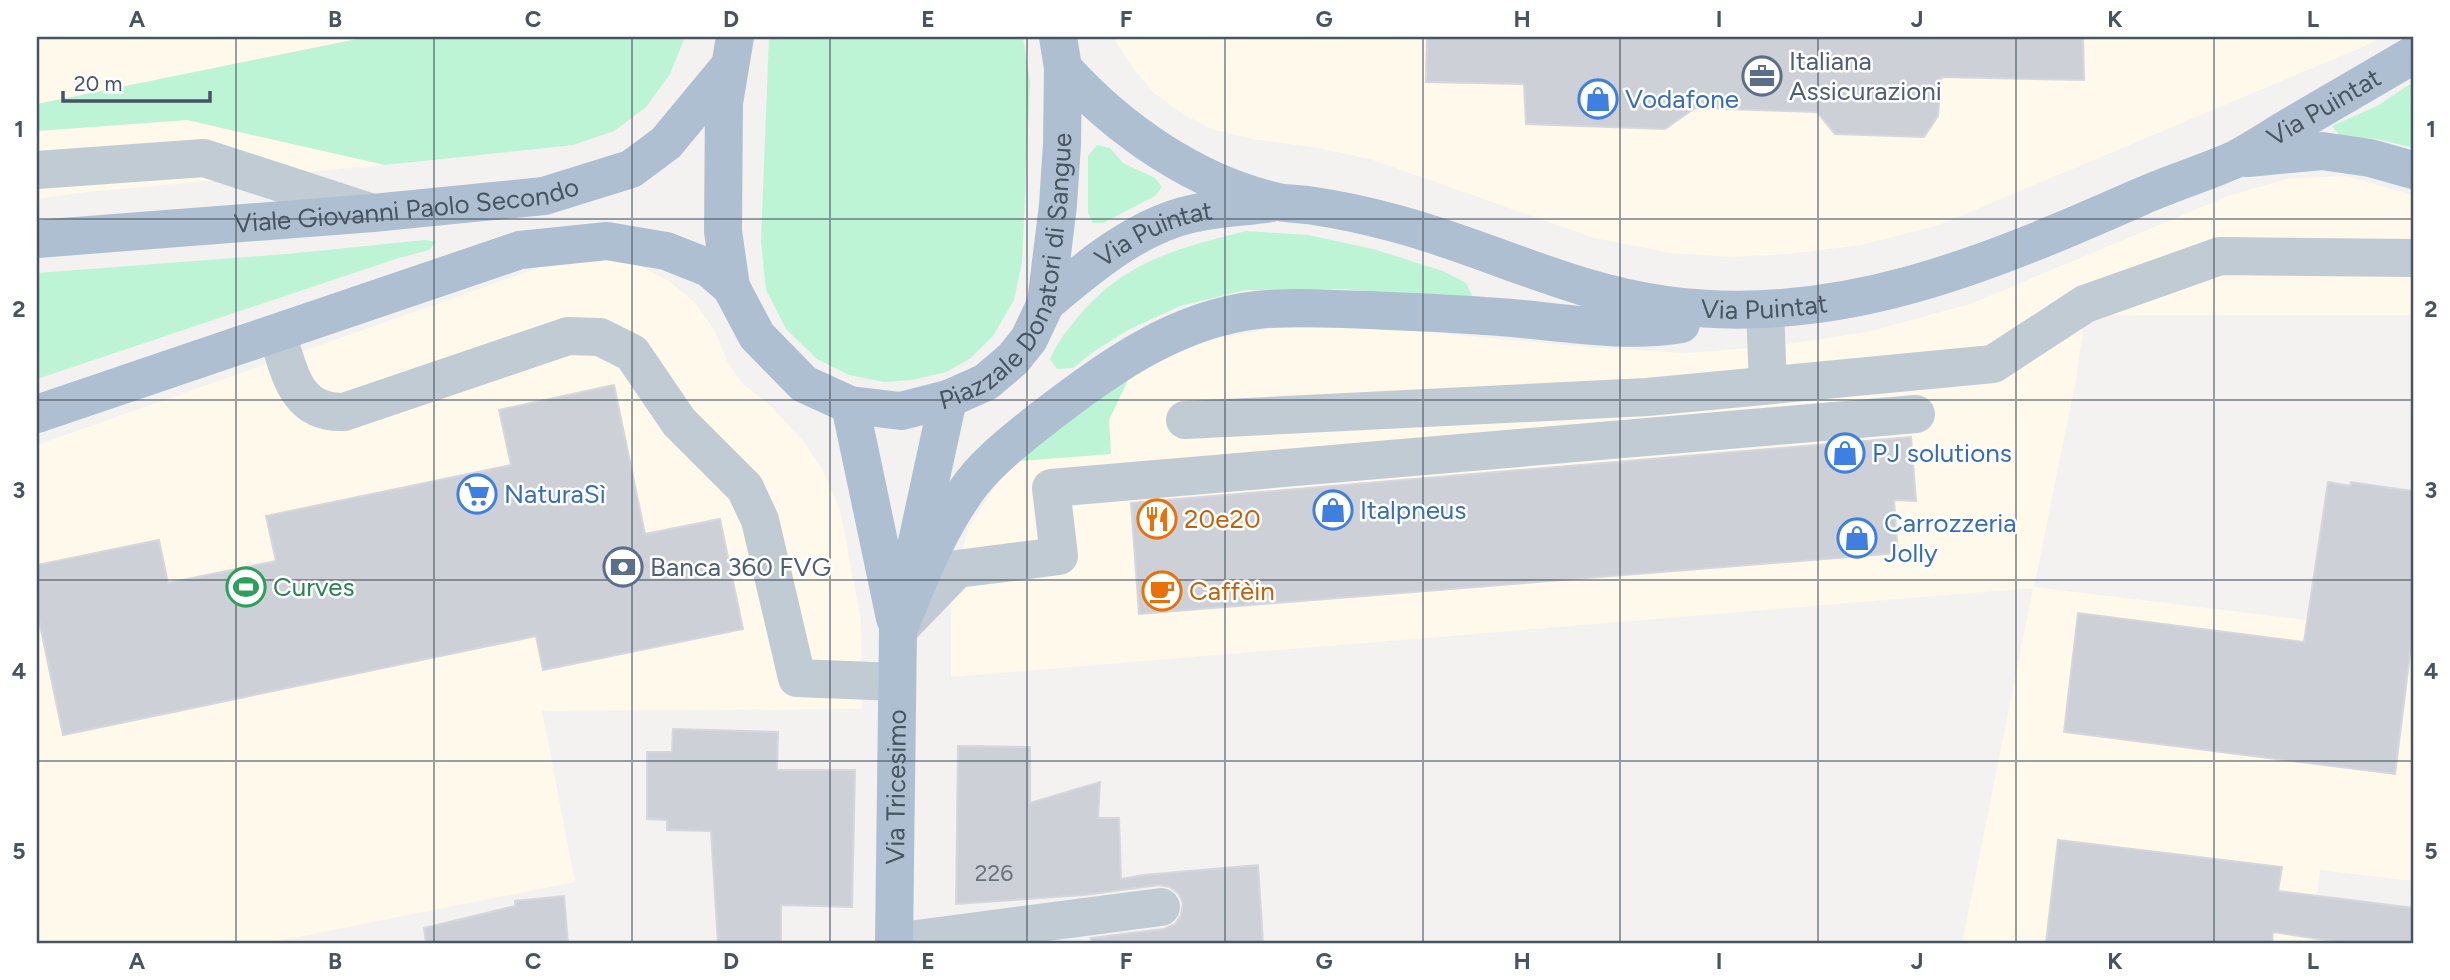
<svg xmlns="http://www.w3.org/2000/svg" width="2450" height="980" font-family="Figtree,sans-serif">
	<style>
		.commercial { fill: #fef9eb }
		.green { fill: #bdf4d5 }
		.building { fill: #cdd0d6; stroke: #d5d7dd; stroke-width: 2 }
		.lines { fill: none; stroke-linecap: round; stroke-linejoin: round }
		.minor { stroke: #c1cbd4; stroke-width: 38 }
		.major { stroke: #afbfd2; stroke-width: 38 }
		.grid { fill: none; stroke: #475461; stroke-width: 2; stroke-opacity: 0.55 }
		.labels { text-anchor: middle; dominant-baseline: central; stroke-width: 5; stroke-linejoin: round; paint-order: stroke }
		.number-label { font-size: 23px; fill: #68737e }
		.service-label { font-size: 26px; fill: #4e5e75; stroke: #fff; text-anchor: start }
		.shop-label { font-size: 26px; fill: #366cbe; stroke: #fff; text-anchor: start }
		.street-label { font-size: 26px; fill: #475461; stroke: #fff }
		.food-label { font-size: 26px; fill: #c56008; stroke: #fff; text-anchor: start }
		.leisure-label { font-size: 26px; fill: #27864d; stroke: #fff; text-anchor: start }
		.neatline { fill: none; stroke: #475461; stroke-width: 2.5 }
		.grid-label { font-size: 23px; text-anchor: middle; font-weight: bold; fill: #475461 }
	</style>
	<rect width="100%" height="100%" fill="#f4f1f1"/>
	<g class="commercial">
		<path d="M37,37h330l-330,67z"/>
		<path d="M1113,37h1268l-16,9 -426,179 -77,20 -74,9 -59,3 -58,-4 -77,-15 -221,-78 -55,-12 -65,-9 -39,-9 -31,-16 -29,-21 -22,-26z"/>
		<path d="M187,120l198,45 -298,27 -50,7v-68z"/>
		<path d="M2345,176l58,16 10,5v118h-328l-9,65 -42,207 379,46v248l-93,-11 -8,73h-350l71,-355 -1082,89v-79l6,-29 12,-42 29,-45 48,-47 85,-61 77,-34 67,-12 83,-2 240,22 90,5 78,-6 101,-15 103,-28 261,-109 55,-16z"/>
		<path d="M601,256l39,10 29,15 25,21 20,27 13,32 15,22 29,23 31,34 20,28 18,42 21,110 1,89 -320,2 33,171 -308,61h-230v-498l513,-181z"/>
	</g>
	<g class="green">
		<path d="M367,37h318l-15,37 -24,33 -32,24 -41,14 -188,20 -198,-45 -150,11v-27z"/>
		<path d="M769,37h254l7,45 -8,181 -8,37 -21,36 -22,22 -25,14 -34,8 -28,2 -35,-7 -32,-16 -31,-30 -20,-39 -5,-49z"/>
		<path d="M2412,83l1,65 -35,-9 -37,-2 -9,-11 45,-20z"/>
		<path d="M1097,145l13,3 13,15 32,15 7,9 -7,9 -52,27h-10l-5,-10v-57z"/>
		<path d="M1246,231l62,4 65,14 70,22 23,12 6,13 -74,-2 -54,-5 -98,1 -66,16 -52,24 -35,22 -20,16 -16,1 -7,-10c6,-14 14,-25 23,-36 48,-61 102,-74 173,-92z"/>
		<path d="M425,240l11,2 -7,8 -30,8 -362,121v-106l250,-19z"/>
		<path d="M1131,374l-22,46 2,34 -91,7 26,-26z"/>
	</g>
	<g class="building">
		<path d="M1427,37h656l1,43 -143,-3 -3,39 -14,21 -89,-3 -18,-22 -122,-4 -30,21 -139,-5 -2,-40 -98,-2z"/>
		<path d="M614,385l31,149 75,-15 23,110 -200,41 -7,-34 -473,99 -26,-124v-46l122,-25 9,43 108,-22 -10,-45 245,-51 -12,-55z"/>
		<path d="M1911,437l5,64 -22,-1 4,53 -759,61 -8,-111z"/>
		<path d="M2328,482l22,4 1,-4 62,9v139l-18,144 -331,-42 14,-119 226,29z"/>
		<path d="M673,729l105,3 -1,38h78l-3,137 -71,-2v38h-63l-7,-112 -44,-1v-10l-20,-1v-67h25z"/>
		<path d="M958,746l72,1v56l70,-21 -2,36h21l2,61 22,-4 115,-10 5,78h-171l-1,-5 73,-9 11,-5 6,-9 2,-12 -4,-9 -9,-7 -11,-2 -75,10 -128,9z"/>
		<path d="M2058,840l224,27 -4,24 135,17v35h-67l-73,-11 -1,11h-226z"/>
		<path d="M564,896l4,47h-142l-2,-15 91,-22v-5z"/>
	</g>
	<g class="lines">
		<g class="minor">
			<path d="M37,170l167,-12 169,55"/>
			<path d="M1765,310l3,75"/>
			<path d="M277,334c13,38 18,80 67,78l224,-76 32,1 32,16 47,69 66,66 15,32 37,158 100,4"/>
			<path d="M1185,420l462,-23 346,-33 92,-60 135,-48 193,2"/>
			<path d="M898,630l59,-61 102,-13 -8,-68 865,-74"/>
			<path d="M894,942l267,-35"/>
		</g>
		<g class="major">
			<path id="s1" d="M735,37l-11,66 -1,128 8,56 26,49 47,48 46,21 51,6 47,-12 38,-17 27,-23 16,-20 17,-36 12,-98 4,-61 1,-76 -5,-31"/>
			<path id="s2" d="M1063,68c56,62 132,115 215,134 12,2 24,2 36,4 27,4 54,10 80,17 92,24 177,70 273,82 171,23 321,-41 473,-108 31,-14 65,-24 96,-38 19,-10 38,-23 57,-34 40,-23 80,-47 120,-70"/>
			<path d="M2248,158l74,-7 48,7 43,12"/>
			<path id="s3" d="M37,239l336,-26 171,-17 87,-27 35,-26 63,-76"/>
			<path id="s4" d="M1046,303c41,-35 91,-77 145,-89 26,-6 54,-7 81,-11"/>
			<path d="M850,405l45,213"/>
			<path d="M37,414l483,-164 87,-9 59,10 43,17 22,19"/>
			<path d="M898,630c21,-50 40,-103 74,-147 19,-24 46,-45 70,-64 63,-49 133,-100 215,-109 37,-4 74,-1 111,0 39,2 78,3 117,6 61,3 136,19 196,8"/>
			<path id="s5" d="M894,943l4,-313 50,-231"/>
		</g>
	</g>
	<path class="grid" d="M236,37v906M434,37v906M632,37v906M830,37v906M1027,37v906M1225,37v906M1423,37v906M1620,37v906M1818,37v906M2016,37v906M2214,37v906M37,219h2376M37,400h2376M37,580h2376M37,761h2376"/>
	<defs>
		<g id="office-ring" transform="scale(2.0125)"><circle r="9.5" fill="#fff" stroke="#5c6f8a" stroke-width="1.5"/><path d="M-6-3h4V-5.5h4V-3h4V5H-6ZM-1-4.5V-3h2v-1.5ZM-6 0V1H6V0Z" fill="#5c6f8a"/></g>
		<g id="shop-ring" transform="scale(2.0125)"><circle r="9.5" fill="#fff" stroke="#3f7fe0" stroke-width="1.5"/><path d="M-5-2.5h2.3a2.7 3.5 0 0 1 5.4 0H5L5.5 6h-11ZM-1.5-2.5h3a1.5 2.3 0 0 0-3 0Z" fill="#3f7fe0"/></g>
		<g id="supermarket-ring" transform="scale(2.0125)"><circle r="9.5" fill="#fff" stroke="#3f7fe0" stroke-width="1.5"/><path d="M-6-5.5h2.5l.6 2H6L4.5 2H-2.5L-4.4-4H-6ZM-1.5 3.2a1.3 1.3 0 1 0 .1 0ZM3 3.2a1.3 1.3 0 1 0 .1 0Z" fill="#3f7fe0"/></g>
		<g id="restaurant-ring" transform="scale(2.0125)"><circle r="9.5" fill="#fff" stroke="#e8710a" stroke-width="1.5"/><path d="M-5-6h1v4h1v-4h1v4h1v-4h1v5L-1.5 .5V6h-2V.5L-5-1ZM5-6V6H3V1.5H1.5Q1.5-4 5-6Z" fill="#e8710a"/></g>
		<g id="bank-ring" transform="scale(2.0125)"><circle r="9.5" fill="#fff" stroke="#5c6f8a" stroke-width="1.5"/><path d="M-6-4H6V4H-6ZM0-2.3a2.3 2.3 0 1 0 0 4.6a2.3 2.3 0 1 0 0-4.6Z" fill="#5c6f8a"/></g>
		<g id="stadium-ring" transform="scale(2.0125)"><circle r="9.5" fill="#fff" stroke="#2e9e5b" stroke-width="1.5"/><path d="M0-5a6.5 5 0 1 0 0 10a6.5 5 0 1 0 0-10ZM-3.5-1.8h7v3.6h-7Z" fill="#2e9e5b"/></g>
		<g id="cafe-ring" transform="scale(2.0125)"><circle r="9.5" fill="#fff" stroke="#e8710a" stroke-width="1.5"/><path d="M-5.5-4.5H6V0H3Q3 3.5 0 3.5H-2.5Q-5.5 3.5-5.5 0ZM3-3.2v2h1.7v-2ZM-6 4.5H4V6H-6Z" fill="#e8710a"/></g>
	</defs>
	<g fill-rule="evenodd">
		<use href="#office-ring" x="1762" y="76"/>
		<use href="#shop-ring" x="1598" y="99"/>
		<use href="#shop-ring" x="1845" y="453"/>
		<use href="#supermarket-ring" x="477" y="494"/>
		<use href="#shop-ring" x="1333" y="510"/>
		<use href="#restaurant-ring" x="1157" y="519"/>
		<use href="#shop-ring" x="1857" y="538"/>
		<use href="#bank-ring" x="623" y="567"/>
		<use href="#stadium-ring" x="246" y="587"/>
		<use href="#cafe-ring" x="1162" y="591"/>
	</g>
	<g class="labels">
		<g class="number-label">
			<text x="994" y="873">226</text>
		</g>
		<g class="service-label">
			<text x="1789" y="61">Italiana<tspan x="1789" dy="30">Assicurazioni</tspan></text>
			<text x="650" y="567">Banca 360 FVG</text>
		</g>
		<g class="shop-label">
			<text x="1625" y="99">Vodafone</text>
			<text x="1872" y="453">PJ solutions</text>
			<text x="504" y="494">NaturaSì</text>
			<text x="1360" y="510">Italpneus</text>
			<text x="1884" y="523">Carrozzeria<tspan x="1884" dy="30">Jolly</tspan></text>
		</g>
		<g class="street-label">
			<text stroke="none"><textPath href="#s2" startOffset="1358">Via Puintat</textPath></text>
			<text stroke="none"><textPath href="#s3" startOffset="371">Viale Giovanni Paolo Secondo</textPath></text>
			<text stroke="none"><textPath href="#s4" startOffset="130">Via Puintat</textPath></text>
			<text stroke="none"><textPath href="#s1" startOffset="677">Piazzale Donatori di Sangue</textPath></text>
			<text stroke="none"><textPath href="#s2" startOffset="758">Via Puintat</textPath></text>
			<text stroke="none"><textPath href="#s5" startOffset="156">Via Tricesimo</textPath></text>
		</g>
		<g class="food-label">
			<text x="1184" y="519">20e20</text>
			<text x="1189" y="591">Caffèin</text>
		</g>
		<g class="leisure-label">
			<text x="273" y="587">Curves</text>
		</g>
	</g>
	<rect width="2450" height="980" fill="none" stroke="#ffffff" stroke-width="77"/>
	<path d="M63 91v10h147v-10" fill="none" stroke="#475461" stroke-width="3.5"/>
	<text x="74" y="91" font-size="21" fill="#475461" stroke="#ffffff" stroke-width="5" paint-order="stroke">20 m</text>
	<rect x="38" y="38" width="2374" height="904" class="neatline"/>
	<g class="grid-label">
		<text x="137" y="27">A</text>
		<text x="335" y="27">B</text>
		<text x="533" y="27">C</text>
		<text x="731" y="27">D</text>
		<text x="928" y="27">E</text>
		<text x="1126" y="27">F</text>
		<text x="1324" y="27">G</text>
		<text x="1522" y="27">H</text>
		<text x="1719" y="27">I</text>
		<text x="1917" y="27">J</text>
		<text x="2115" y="27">K</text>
		<text x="2313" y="27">L</text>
		<text x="19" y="137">1</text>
		<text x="2431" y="137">1</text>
		<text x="19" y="317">2</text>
		<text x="2431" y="317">2</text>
		<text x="19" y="498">3</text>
		<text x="2431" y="498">3</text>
		<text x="19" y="679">4</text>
		<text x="2431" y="679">4</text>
		<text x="19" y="859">5</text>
		<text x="2431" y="859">5</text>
		<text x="137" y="969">A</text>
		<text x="335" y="969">B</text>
		<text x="533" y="969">C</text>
		<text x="731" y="969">D</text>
		<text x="928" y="969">E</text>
		<text x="1126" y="969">F</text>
		<text x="1324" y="969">G</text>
		<text x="1522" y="969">H</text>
		<text x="1719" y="969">I</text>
		<text x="1917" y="969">J</text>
		<text x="2115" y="969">K</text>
		<text x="2313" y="969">L</text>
	</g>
</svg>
